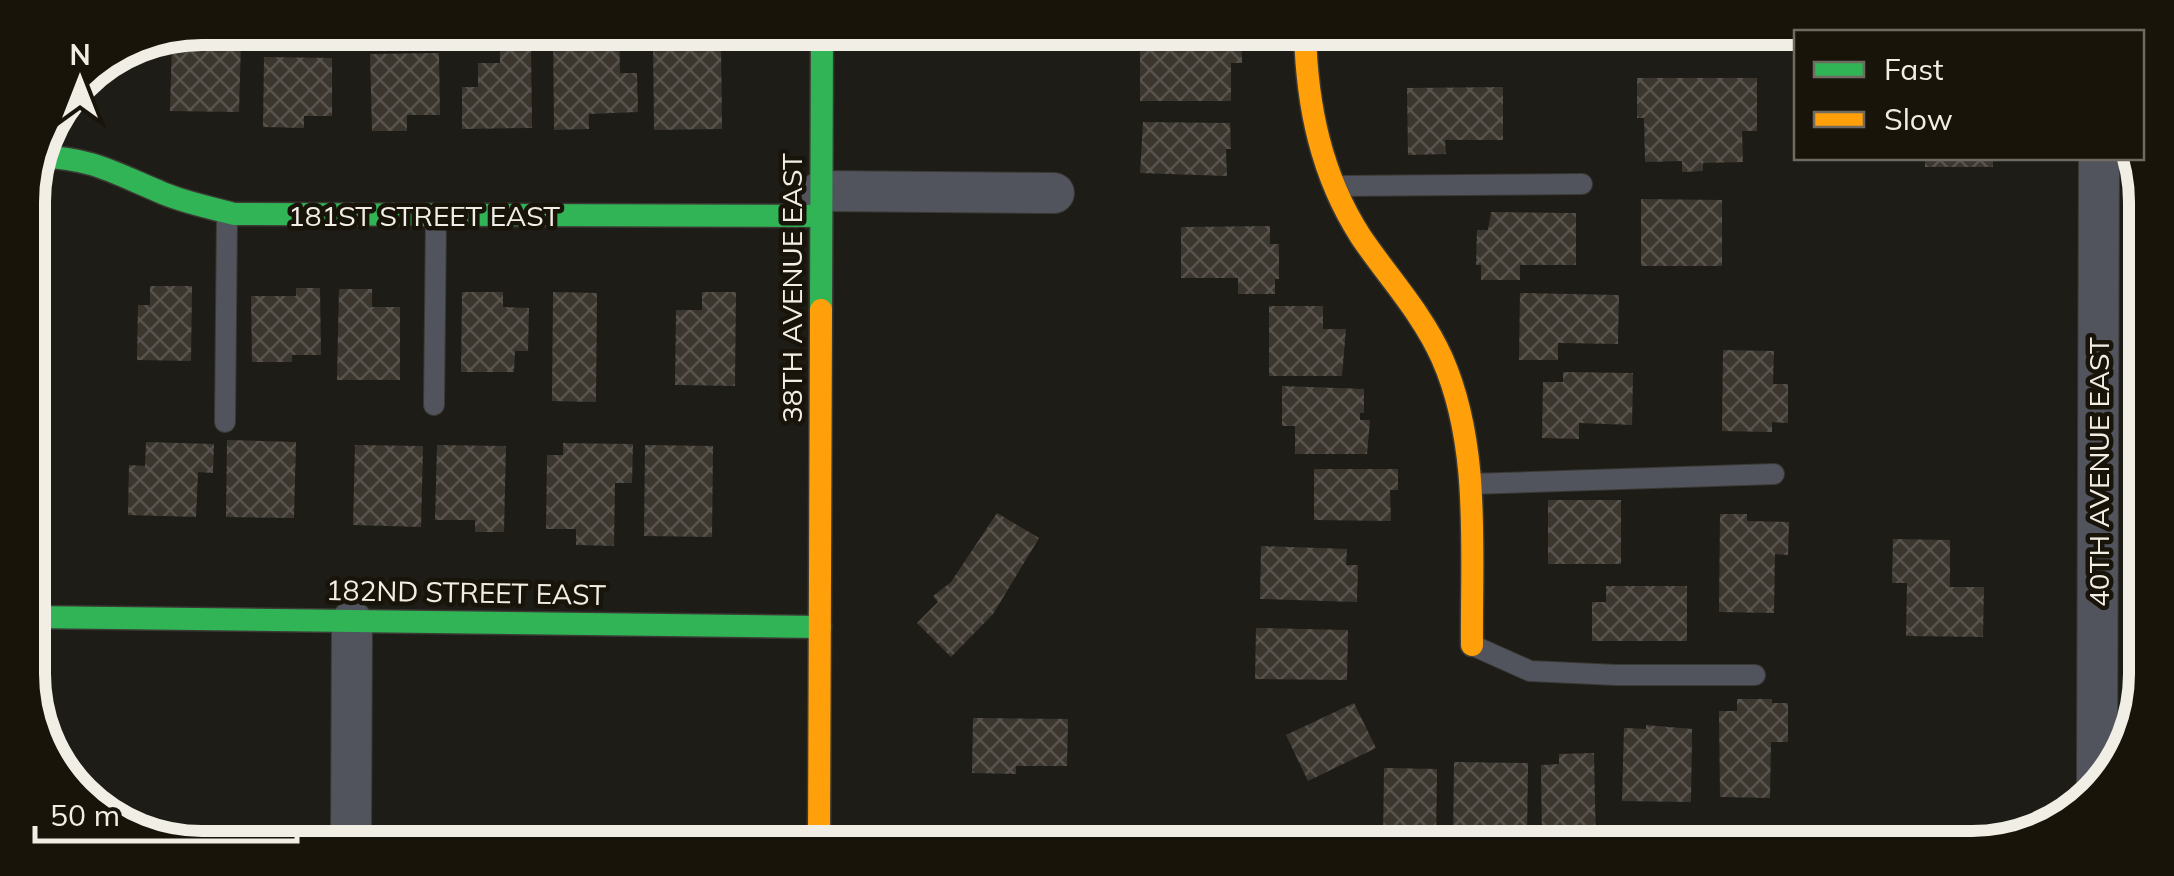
<svg xmlns="http://www.w3.org/2000/svg" width="2174" height="876" font-family="Mulish,sans-serif">
	<style>
		.building { fill: url(#building-cross-hatch) }
		.lines { fill: none; stroke-linecap: round; stroke-linejoin: round }
		.lane-casing { stroke: #3b3934; stroke-width: 22 }
		.street-casing { stroke: #3b3934; stroke-width: 42 }
		.fast-casing { stroke: #3b3934; stroke-width: 25 }
		.slow-casing { stroke: #3b3934; stroke-width: 25 }
		.lane { stroke: #52545d; stroke-width: 20 }
		.street { stroke: #52545d; stroke-width: 40 }
		.fast { stroke: #30b455; stroke-width: 22 }
		.slow { stroke: #ff9f0a; stroke-width: 22 }
		.labels { text-anchor: middle; dominant-baseline: central; stroke-width: 9; stroke-linejoin: round; paint-order: stroke }
		.street-label { font-size: 28px; fill: #f1eee6; stroke: #19140a }
		.rim { fill: none; stroke: #f1eee6; stroke-width: 12 }
	</style>
	<defs>
		<pattern id="building-cross-hatch" width="8" height="8" patternUnits="userSpaceOnUse" patternTransform="scale(2.5)"><rect width="8" height="8" fill="#3b372f"/><path d="M0 0l8 8M0 8l8-8" fill="none" stroke="#58544d"/></pattern>
	</defs>
	<rect width="100%" height="100%" fill="#1e1c16"/>
	<g class="building">
		<path d="M619,30l1,43h17l1,39 -49,2v15l-35,1 -1,-98z"/>
		<path d="M1140,33h101l1,30h-11v38h-91z"/>
		<path d="M172,40l69,1 -2,71 -69,-1z"/>
		<path d="M653,46h68l1,83 -68,1z"/>
		<path d="M500,50h31l1,78 -70,1v-42h16v-24h22z"/>
		<path d="M439,53l1,62h-33v16h-35l-2,-77z"/>
		<path d="M264,57l68,1v58h-28v12l-41,-1z"/>
		<path d="M1637,78h120v53h-15l1,31 -40,1v8l-21,1v-11l-37,1 -1,-44h-7z"/>
		<path d="M1503,87v53h-58l1,14 -38,1 -1,-67z"/>
		<path d="M1143,122l87,1 1,26h-5l1,27 -87,-3z"/>
		<rect x="1925" y="158" width="68" height="9"/>
		<path d="M1641,199l81,1v66h-81z"/>
		<path d="M1491,212l85,1v52h-56v15h-39v-15h-5l1,-35h11z"/>
		<path d="M1270,226v18h9v35h-4v15h-37v-16h-57v-51z"/>
		<path d="M150,286h42l-1,75 -54,-1 1,-55h12z"/>
		<path d="M296,288h24l1,67h-29v7h-40l-1,-66h45z"/>
		<path d="M339,289h33v18h28v73h-63z"/>
		<path d="M462,292h41v15l26,1 -1,43h-13l-1,21h-53z"/>
		<path d="M553,292l44,1 -1,109 -44,-1z"/>
		<path d="M702,292h34l-1,94 -60,-1 1,-75h26z"/>
		<path d="M1520,293l99,2 -1,49 -60,-1v17h-39z"/>
		<path d="M1269,306h54v23h23l-4,47h-73z"/>
		<path d="M1723,350l51,1 -1,33h15v39l-16,-1v10l-50,-1z"/>
		<path d="M1563,372l70,1 -1,52 -53,-2v16l-37,-1 1,-56h20z"/>
		<path d="M1282,386l82,3v24h-4v7h10l-3,34h-72v-28h-13z"/>
		<path d="M227,440l69,2 -2,76 -68,-1z"/>
		<path d="M146,442l68,2 -1,29 -15,-1 -2,45 -68,-2 1,-50 16,1z"/>
		<path d="M563,443l70,1 -1,39h-17l-1,63 -38,-1v-16h-30l1,-74h16z"/>
		<path d="M355,445l68,1 -2,81 -68,-2z"/>
		<path d="M437,445l69,1 -2,86h-29v-12h-40z"/>
		<path d="M645,445l68,1 -1,91 -68,-1z"/>
		<path d="M1314,469h84v21h-8l1,31 -77,-1z"/>
		<rect x="1548" y="500" width="73" height="64"/>
		<path d="M997,513l42,25 -46,76 -42,43 -34,-34 21,-21 -5,-6 18,-14z"/>
		<path d="M1720,514h27v7l42,1 -1,33 -13,-1 -1,59 -55,-1z"/>
		<path d="M1893,539l57,1v47h34l-1,50 -77,-1 1,-53h-15z"/>
		<path d="M1261,546l86,3 -1,16h12l-1,37 -97,-3z"/>
		<path d="M1606,586h81v55h-95v-39h14z"/>
		<path d="M1256,628l92,2 -1,50 -92,-1z"/>
		<path d="M1737,699h35v4h16v39h-17l-1,56 -50,-1 -1,-86h18z"/>
		<path d="M1354,703l22,45 -68,33 -22,-46z"/>
		<path d="M973,718l95,1 -1,47h-51v8l-44,-1z"/>
		<path d="M1646,725l46,4 -1,73 -69,-1 2,-73 22,1z"/>
		<path d="M1594,753l2,93h-54l-1,-81 18,-1v-10z"/>
		<path d="M1454,762l74,1 -1,75 -74,-1z"/>
		<path d="M1384,768l53,1 -1,76h-53z"/>
	</g>
	<g class="lines">
		<g class="lane-casing">
			<g id="lane">
				<path d="M1336,186l246,-2"/>
				<path d="M434,405l2,-188"/>
				<path d="M225,422l2,-208"/>
				<path d="M1470,484l304,-10"/>
				<path d="M1474,646l56,25 86,4h139"/>
			</g>
		</g>
		<g class="street-casing">
			<g id="street">
				<path d="M821,191l233,2"/>
				<path d="M2097,786l2,-628"/>
				<path d="M351,840l1,-219"/>
			</g>
		</g>
		<g class="fast-casing">
			<g id="fast">
				<path d="M37,156c56,3 71,14 121,35 23,11 51,16 76,23l587,2"/>
				<path d="M821,310l1,-279"/>
				<path d="M30,617l790,10"/>
			</g>
		</g>
		<g class="slow-casing">
			<g id="slow">
				<path d="M1305,33c2,73 16,142 56,204 27,40 61,76 81,121 39,88 29,193 30,287"/>
				<path d="M819,842l2,-532"/>
			</g>
		</g>
		<use href="#lane" class="lane"/>
		<use href="#street" class="street"/>
		<use href="#fast" class="fast"/>
		<use href="#slow" class="slow"/>
	</g>
	<g class="labels">
		<g class="street-label">
			<text x="424" y="215">181ST STREET EAST</text>
			<text transform="translate(791 288) rotate(-90)">38TH AVENUE EAST</text>
			<text transform="translate(2098 472) rotate(-90)">40TH AVENUE EAST</text>
			<text transform="translate(466 592) rotate(1)">182ND STREET EAST</text>
		</g>
	</g>
	<path d="M0 0H2174V876H0ZM202 45H1972A157 157 0 0 1 2129 202V674A157 157 0 0 1 1972 831H202A157 157 0 0 1 45 674V202A157 157 0 0 1 202 45Z" fill="#19140a" fill-rule="evenodd"/>
	<path class="rim" d="M202 45H1972A157 157 0 0 1 2129 202V674A157 157 0 0 1 1972 831H202A157 157 0 0 1 45 674V202A157 157 0 0 1 202 45Z"/>
	<rect x="1794" y="30" width="350" height="130" fill="#19140a" stroke="#6f6b62" stroke-width="2.5"/>
	<rect x="1814" y="62" width="50" height="15" fill="#30b455" stroke="#6f6b62" stroke-width="2.5"/>
	<text x="1884" y="80" font-size="30" fill="#f1eee6">Fast</text>
	<rect x="1814" y="112" width="50" height="15" fill="#ff9f0a" stroke="#6f6b62" stroke-width="2.5"/>
	<text x="1884" y="130" font-size="30" fill="#f1eee6">Slow</text>
	<g transform="translate(80 80)" stroke="#19140a" stroke-width="8" paint-order="stroke">
	<path d="M0-8L18 38L0 25L-18 38Z" fill="#f1eee6"/>
	<text y="-15" font-size="28" font-weight="bold" text-anchor="middle" fill="#f1eee6">N</text>
	</g>
	<path d="M35 826v15h262v-15" fill="none" stroke="#f1eee6" stroke-width="5"/>
	<text x="50" y="826" font-size="30" fill="#f1eee6" stroke="#19140a" stroke-width="8" paint-order="stroke">50 m</text>
</svg>
